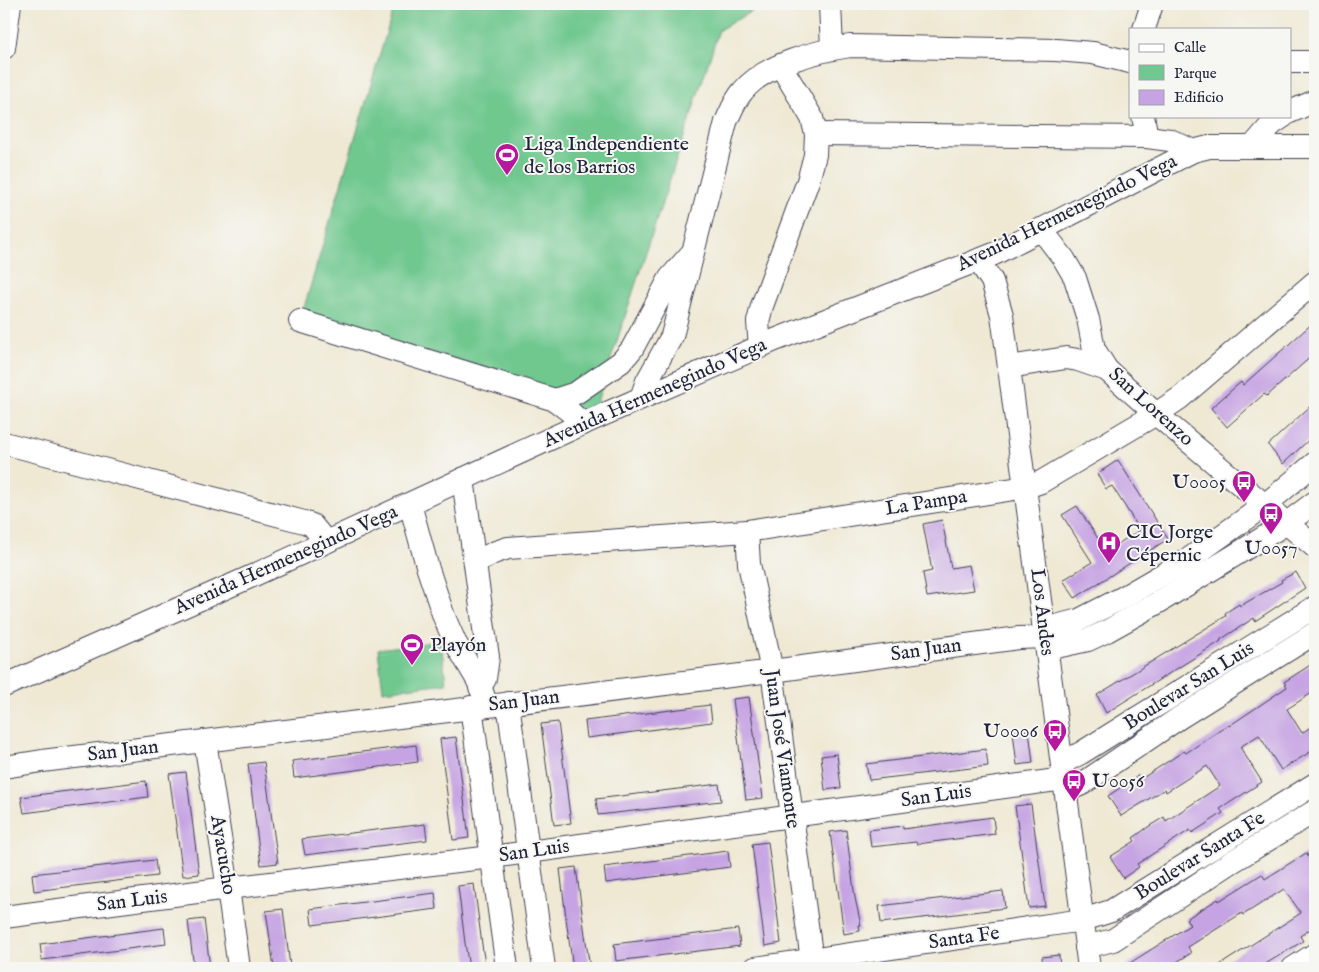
<svg xmlns="http://www.w3.org/2000/svg" width="1319" height="972" font-family="'IM FELL English',serif">
	<style>
		.green { fill: #6fc88f; stroke: #487565 }
		.building { fill: #c6a4e3 }
		.lines { fill: none; stroke-linecap: round; stroke-linejoin: round }
		.minor-casing { stroke: #414052; stroke-width: 24 }
		.minor { stroke: #fff; stroke-width: 22 }
		.labels { text-anchor: middle; dominant-baseline: central; stroke-width: 4; stroke-linejoin: round; paint-order: stroke }
		.poi-label { font-size: 20px; fill: #22223b; stroke: #f6f6f2; text-anchor: start }
		.street-label { font-size: 20px; fill: #22223b; stroke: #f6f6f2 }
	</style>
	<rect width="100%" height="100%" fill="#f6f6f2"/>
	<filter id="ink" filterUnits="userSpaceOnUse"><feTurbulence type="fractalNoise" baseFrequency=".02" numOctaves="2"/><feDisplacementMap in="SourceGraphic" scale="10" xChannelSelector="R" yChannelSelector="G"/><feConvolveMatrix kernelMatrix="1 2 1 2 8 2 1 2 1" color-interpolation-filters="sRGB"/></filter>
	<filter id="wash" filterUnits="userSpaceOnUse"><feTurbulence type="fractalNoise" baseFrequency=".0096" numOctaves="4" result="noise"/><feDisplacementMap in="SourceGraphic" scale="20" xChannelSelector="R" yChannelSelector="G"/><feGaussianBlur stdDeviation="1.12" result="paint"/><feColorMatrix in="noise" values="0 0 0 0 0 0 0 0 0 0 0 0 0 0 0 0 0 1.4 0 .05"/><feComposite in="paint" operator="in"/></filter>
	<g filter="url(#wash)">
		<rect width="100%" height="100%" fill="#efe9d4"/>
		<g class="green">
			<path d="M395,4h369l-45,26 -128,390 -23,-10 -268,-89z"/>
			<path d="M441,641l5,42 -63,8 -5,-42z"/>
		</g>
		<g id="blocks">
			<g class="building">
				<path d="M1315,321v32l-48,43 -3,-2 -37,33 -16,-19 30,-26 2,3z"/>
				<path d="M1315,402v32l-32,30 -15,-19z"/>
				<path d="M1118,460l50,79 -93,59 -12,-18 29,-18 -30,-47 15,-9 29,45 34,-21 -28,-44 -6,3 -9,-15z"/>
				<path d="M942,520l9,48 18,-3 5,25 -47,7 -4,-24 9,-2 -9,-47z"/>
				<path d="M1296,572l9,16 -50,33 -1,-3 -34,22 1,1 -115,72 -9,-18 129,-79 -1,-3 14,-9 1,2 42,-24 -1,-2z"/>
				<path d="M1315,662v29l-28,18 15,24 13,-9v25l-34,21 -22,-35 -19,12 22,35 -42,27 3,4 -31,20 -2,-3 -53,34 2,3 -16,11 -13,-21 25,-16 -2,-3 15,-11 16,-10 2,4 54,-35 -13,-20 -41,26 -1,-3 -44,27 -13,-20 31,-21 2,4 43,-28 2,2 42,-28 1,1 58,-39 -3,-5z"/>
				<path d="M749,697l14,101 -17,2 -13,-101z"/>
				<path d="M710,705l2,17 -125,16 -2,-17z"/>
				<path d="M558,722l13,101 -17,2 -13,-101z"/>
				<path d="M1029,730l4,33 -16,2 -4,-33z"/>
				<path d="M456,737l13,101 -16,2 -13,-101z"/>
				<path d="M416,745l2,17 -124,16 -2,-17z"/>
				<path d="M986,749l2,17 -119,14 -3,-16z"/>
				<path d="M837,754l4,34 -16,2 -4,-34z"/>
				<path d="M264,762l14,101 -17,2 -13,-101z"/>
				<path d="M186,772l13,102 -16,2 -14,-102z"/>
				<path d="M146,781l2,16 -124,16 -3,-16z"/>
				<path d="M719,784l2,17 -123,14 -2,-16z"/>
				<path d="M1031,804l14,102 -16,2 -14,-102z"/>
				<path d="M993,817l2,17 -78,10 -1,-2 -45,5 -2,-17 34,-4v3z"/>
				<path d="M425,824l2,16 -122,15 -3,-16z"/>
				<path d="M846,830l9,68 6,27h-2l1,6 -16,3 -14,-102z"/>
				<path d="M768,842l13,101 -16,3 -13,-102z"/>
				<path d="M728,851l2,16 -124,16 -2,-16z"/>
				<path d="M1306,853l9,15v58l-15,10 3,5 -44,27h-44l86,-55 -17,-24 -41,26 -1,-2 -54,34 3,6 -24,15h-45l68,-43 -4,-6 32,-20 1,2 43,-27 3,5z"/>
				<path d="M155,860l2,16 -123,15 -2,-17z"/>
				<path d="M576,867l9,68 5,33h-17l-6,-42 -7,-57z"/>
				<path d="M474,884l9,68 3,16h-17l-4,-25 -7,-57z"/>
				<path d="M1003,891l2,17 -124,15 -2,-17z"/>
				<path d="M435,893l2,16 -125,16 -2,-16z"/>
				<path d="M283,909l7,57 -16,2 -8,-57z"/>
				<path d="M204,919l6,49h-16l-6,-47z"/>
				<path d="M164,928l2,16 -124,16 -2,-16z"/>
				<path d="M738,929l2,17 -124,15 -2,-17z"/>
				<path d="M1059,955l1,13h-17l-1,-11z"/>
			</g>
		</g>
	</g>
	<g filter="url(#ink)">
		<use href="#blocks" fill-opacity="0" stroke="#414052" stroke-width="1"/>
		<g class="lines">
			<g class="minor-casing">
				<g id="minor">
					<path d="M830,4l2,45"/>
					<path d="M1144,29l8,-25"/>
					<path d="M4,48l6,-44"/>
					<path d="M1290,62h25"/>
					<path d="M1290,112l25,-11"/>
					<path d="M1143,116l4,21"/>
					<path d="M816,134l331,3 23,3 23,11"/>
					<path d="M1252,147l20,-23 12,-8"/>
					<path d="M1041,229l23,30 11,19 13,41 6,30 13,21 49,44 159,133"/>
					<path d="M978,260l14,21 10,34 87,653"/>
					<path d="M300,321l255,79 13,10 15,14"/>
					<path d="M760,347l-2,-25 4,-16 46,-125 7,-26 1,-21 -4,-16 -31,-52"/>
					<path d="M1009,367l57,-9 12,2 29,10"/>
					<path d="M641,398l6,-17 25,-45 54,-214c5,-11 9,-22 17,-31 22,-27 74,-40 107,-45l206,4 37,3 37,9"/>
					<path d="M555,400l21,-7 45,-31 11,-13 38,-71 20,-23"/>
					<path d="M4,443l300,79 8,3 14,17"/>
					<path d="M463,479l25,178 -3,22 -5,8"/>
					<path d="M410,504l18,65 16,48 11,25 23,39 9,24"/>
					<path d="M747,531l2,33 23,107 41,297"/>
					<path d="M476,563l17,-10 15,-5 239,-17 279,-44 15,-5 115,-68 24,-16 135,-116"/>
					<path d="M1044,629l35,-9 43,-22 64,-37 79,-56 50,-42"/>
					<path d="M1047,649l41,-9 19,-9 52,-29 128,-79 28,-21"/>
					<path d="M4,686l246,-109 341,-157 184,-80 219,-86 199,-103 16,-4h106"/>
					<path d="M508,703l36,265"/>
					<path d="M471,707l36,261"/>
					<path d="M205,741l23,147 11,80"/>
					<path d="M1062,763l19,-10 234,-146"/>
					<path d="M4,767l38,-6 730,-90 247,-33 26,-1"/>
					<path d="M1066,791l16,-7 97,-66 136,-85"/>
					<path d="M4,917l224,-29 264,-31 572,-78"/>
					<path d="M1086,947l27,-7 117,-77 85,-52"/>
					<path d="M755,968l328,-48 28,-9 204,-127"/>
					<path d="M1293,968l22,-14"/>
				</g>
			</g>
			<use href="#minor" class="minor"/>
		</g>
	</g>
	<defs>
		<g id="stadium-pin" transform="scale(1.25)"><path d="M0 17L-7.5 6A9.5 9.5 0 1 1 7.5 6Z" fill="#b5179e" stroke="#f6f6f2"/><path d="M0-5a6.5 5 0 1 0 0 10a6.5 5 0 1 0 0-10ZM-3.5-1.8h7v3.6h-7Z" fill="#fff"/></g>
		<g id="bus-pin" transform="scale(1.25)"><path d="M0 17L-7.5 6A9.5 9.5 0 1 1 7.5 6Z" fill="#b5179e" stroke="#f6f6f2"/><path d="M-5-6H5V4H4V6H2V4H-2V6H-4V4H-5ZM-3.5-4V0h7V-4ZM-3.5 1.2v1.5H-2V1.2ZM2 1.2v1.5H3.5V1.2Z" fill="#fff"/></g>
		<g id="hospital-pin" transform="scale(1.25)"><path d="M0 17L-7.5 6A9.5 9.5 0 1 1 7.5 6Z" fill="#b5179e" stroke="#f6f6f2"/><path d="M-5-5h3v3.5h4V-5h3V5h-3V1.5h-4V5h-3Z" fill="#fff"/></g>
	</defs>
	<g fill-rule="evenodd">
		<use href="#stadium-pin" x="507" y="155"/>
		<use href="#bus-pin" x="1244" y="482"/>
		<use href="#bus-pin" x="1271" y="514"/>
		<use href="#hospital-pin" x="1109" y="543"/>
		<use href="#stadium-pin" x="412" y="645"/>
		<use href="#bus-pin" x="1055" y="731"/>
		<use href="#bus-pin" x="1074" y="781"/>
	</g>
	<g class="labels">
		<g class="poi-label">
			<text x="524" y="144">Liga Independiente<tspan x="524" dy="23">de los Barrios</tspan></text>
			<text x="1226" y="482" text-anchor="end">U0005</text>
			<text x="1126" y="532">CIC Jorge<tspan x="1126" dy="23">Cépernic</tspan></text>
			<text x="1271" y="548" text-anchor="middle">U0057</text>
			<text x="430" y="645">Playón</text>
			<text x="1038" y="731" text-anchor="end">U0006</text>
			<text x="1092" y="781">U0056</text>
		</g>
		<g class="street-label">
			<text transform="translate(1067 213) rotate(-26)">Avenida Hermenegindo Vega</text>
			<text transform="translate(655 393) rotate(-24)">Avenida Hermenegindo Vega</text>
			<text transform="translate(1151 407) rotate(42)">San Lorenzo</text>
			<text transform="translate(926 503) rotate(-9)">La Pampa</text>
			<text transform="translate(286 560) rotate(-24)">Avenida Hermenegindo Vega</text>
			<text transform="translate(1042 612) rotate(83)">Los Andes</text>
			<text transform="translate(926 650) rotate(-8)">San Juan</text>
			<text transform="translate(1189 686) rotate(-32)">Boulevar San Luis</text>
			<text transform="translate(524 701) rotate(-7)">San Juan</text>
			<text transform="translate(782 749) rotate(82)">Juan José Viamonte</text>
			<text transform="translate(123 751) rotate(-7)">San Juan</text>
			<text transform="translate(936 796) rotate(-8)">San Luis</text>
			<text transform="translate(534 851) rotate(-8)">San Luis</text>
			<text transform="translate(223 855) rotate(81)">Ayacucho</text>
			<text transform="translate(1200 856) rotate(-32)">Boulevar Santa Fe</text>
			<text transform="translate(132 901) rotate(-7)">San Luis</text>
			<text transform="translate(964 938) rotate(-8)">Santa Fe</text>
		</g>
	</g>
	<rect width="1319" height="972" fill="none" stroke="#f6f6f2" stroke-width="20"/>
	<rect x="1129" y="28" width="162" height="90" fill="#f6f6f2" stroke="#a1a1a9"/>
	<rect x="1139" y="44" width="25" height="8" fill="#ffffff" stroke="#a1a1a9"/>
	<text x="1174" y="52" font-size="15" fill="#22223b">Calle</text>
	<rect x="1139" y="65" width="25" height="15" fill="#6fc88f" stroke="#a1a1a9"/>
	<text x="1174" y="78" font-size="15" fill="#22223b">Parque</text>
	<rect x="1139" y="90" width="25" height="15" fill="#c6a4e3" stroke="#a1a1a9"/>
	<text x="1174" y="102" font-size="15" fill="#22223b">Edificio</text>
</svg>
